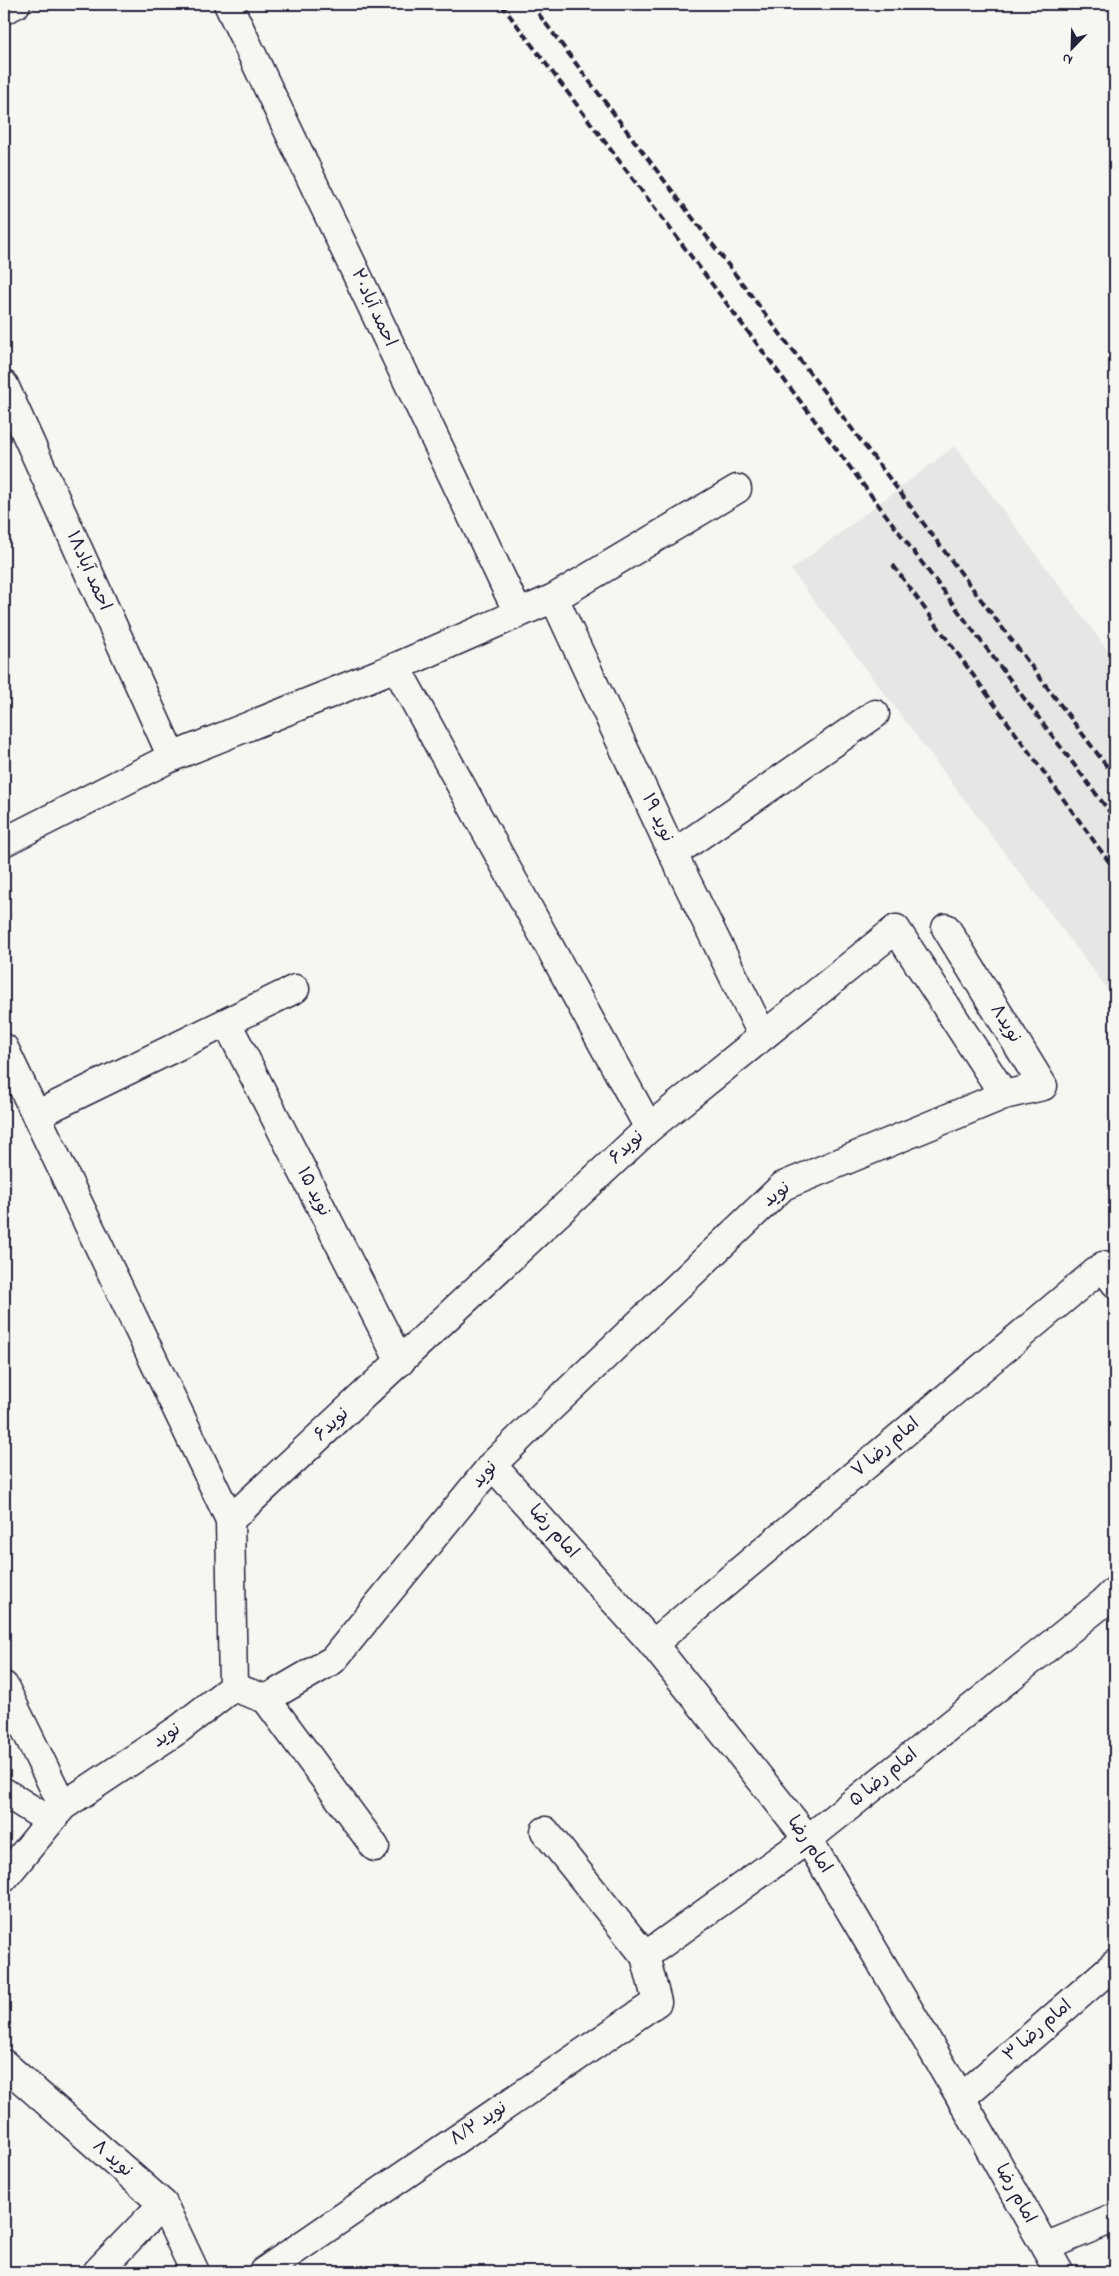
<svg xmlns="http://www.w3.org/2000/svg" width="1119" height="2276" font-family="'Indie Flower','Playpen Sans Arabic',sans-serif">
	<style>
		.built { fill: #e6e6e4 }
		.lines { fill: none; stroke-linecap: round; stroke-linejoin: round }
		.minor-casing { stroke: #22223b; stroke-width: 31 }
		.minor { stroke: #f6f6f2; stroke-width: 28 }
		.rail { stroke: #22223b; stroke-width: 4; stroke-dasharray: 8 4; stroke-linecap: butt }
		.labels { text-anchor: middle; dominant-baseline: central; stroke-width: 4.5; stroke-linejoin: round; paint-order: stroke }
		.street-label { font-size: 18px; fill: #22223b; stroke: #f6f6f2 }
	</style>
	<rect width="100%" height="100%" fill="#f6f6f2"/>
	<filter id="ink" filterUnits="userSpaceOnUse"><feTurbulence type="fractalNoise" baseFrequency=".02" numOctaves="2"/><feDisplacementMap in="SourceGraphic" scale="10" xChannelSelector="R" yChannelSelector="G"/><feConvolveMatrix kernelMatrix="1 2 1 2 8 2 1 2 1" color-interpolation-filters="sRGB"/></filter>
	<g filter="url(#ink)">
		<path class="built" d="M955,446l160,214v339l-324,-429z"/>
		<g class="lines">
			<g class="minor-casing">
				<g id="minor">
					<path d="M228,4l290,609"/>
					<path d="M4,10l12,-6"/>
					<path d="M4,385l168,372"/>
					<path d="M554,598l119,256 90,182"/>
					<path d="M396,667l253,461"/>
					<path d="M4,842l168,-85 224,-90 158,-69 183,-109"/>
					<path d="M673,854l202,-140"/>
					<path d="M227,1023l173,339"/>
					<path d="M4,1048l226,472 3,167"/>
					<path d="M36,1115l259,-126"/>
					<path d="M492,1465l161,179 155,195 153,259 98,174"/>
					<path d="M230,1520l419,-392 247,-199 108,166"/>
					<path d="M653,1644l450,-378 12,17"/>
					<path d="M4,1686l59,120"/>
					<path d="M266,1699l109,148"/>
					<path d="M4,1792l46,29"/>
					<path d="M4,1878l59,-72 116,-77 54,-42 33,12 67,-39 159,-195 53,-52 238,-227 221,-91 39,-9 -97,-158"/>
					<path d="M645,1956l163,-117 296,-237 11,-11"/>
					<path d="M4,2064l159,140 32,68"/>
					<path d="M961,2098l154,-134"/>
					<path d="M1045,2247l70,-29"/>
					<path d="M97,2272l66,-68"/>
					<path d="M263,2272l394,-270 -12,-46 -100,-125"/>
				</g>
			</g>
			<use href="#minor" class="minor"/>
			<g class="rail">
				<path d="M501,4l614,815"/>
				<path d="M531,4l584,773"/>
				<path d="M893,565l222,305"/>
			</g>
		</g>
	</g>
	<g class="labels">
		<g class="street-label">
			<text transform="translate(373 308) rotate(65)">احمد آباد۲۰</text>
			<text transform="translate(88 571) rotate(66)">احمد آباد۱۸</text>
			<text transform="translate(657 818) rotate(65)">نوید ۱۹</text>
			<text transform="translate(1005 1024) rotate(58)">نوید۸</text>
			<text transform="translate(627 1148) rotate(-43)">نوید۶</text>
			<text transform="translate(313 1192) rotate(63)">نوید ۱۵</text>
			<text transform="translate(777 1195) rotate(-38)">نوید</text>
			<text transform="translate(332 1425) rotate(-43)">نوید۶</text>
			<text transform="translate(886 1448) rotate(-40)">امام رضا ۷</text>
			<text transform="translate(485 1475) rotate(-49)">نوید</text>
			<text transform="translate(553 1532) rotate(48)">امام رضا</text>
			<text transform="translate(167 1736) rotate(-34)">نوید</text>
			<text transform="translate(884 1778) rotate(-39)">امام رضا ۵</text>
			<text transform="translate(809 1845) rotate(56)">امام رضا</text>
			<text transform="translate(1038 2031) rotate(-41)">امام رضا ۳</text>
			<text transform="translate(479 2124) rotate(-34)">نوید ۸/۲</text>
			<text transform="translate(112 2159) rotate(41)">نوید ۸</text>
			<text transform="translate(1015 2194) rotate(61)">امام رضا</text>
		</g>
	</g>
	<rect width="1119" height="2276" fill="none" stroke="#f6f6f2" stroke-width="20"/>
	<rect x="10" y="10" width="1099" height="2256" fill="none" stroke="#22223b" stroke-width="2" filter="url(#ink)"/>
	<g transform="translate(1072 48) rotate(203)" stroke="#f6f6f2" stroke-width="4" paint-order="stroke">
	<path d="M0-4L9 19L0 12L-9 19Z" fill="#22223b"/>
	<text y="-8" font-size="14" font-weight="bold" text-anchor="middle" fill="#22223b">N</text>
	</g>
</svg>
